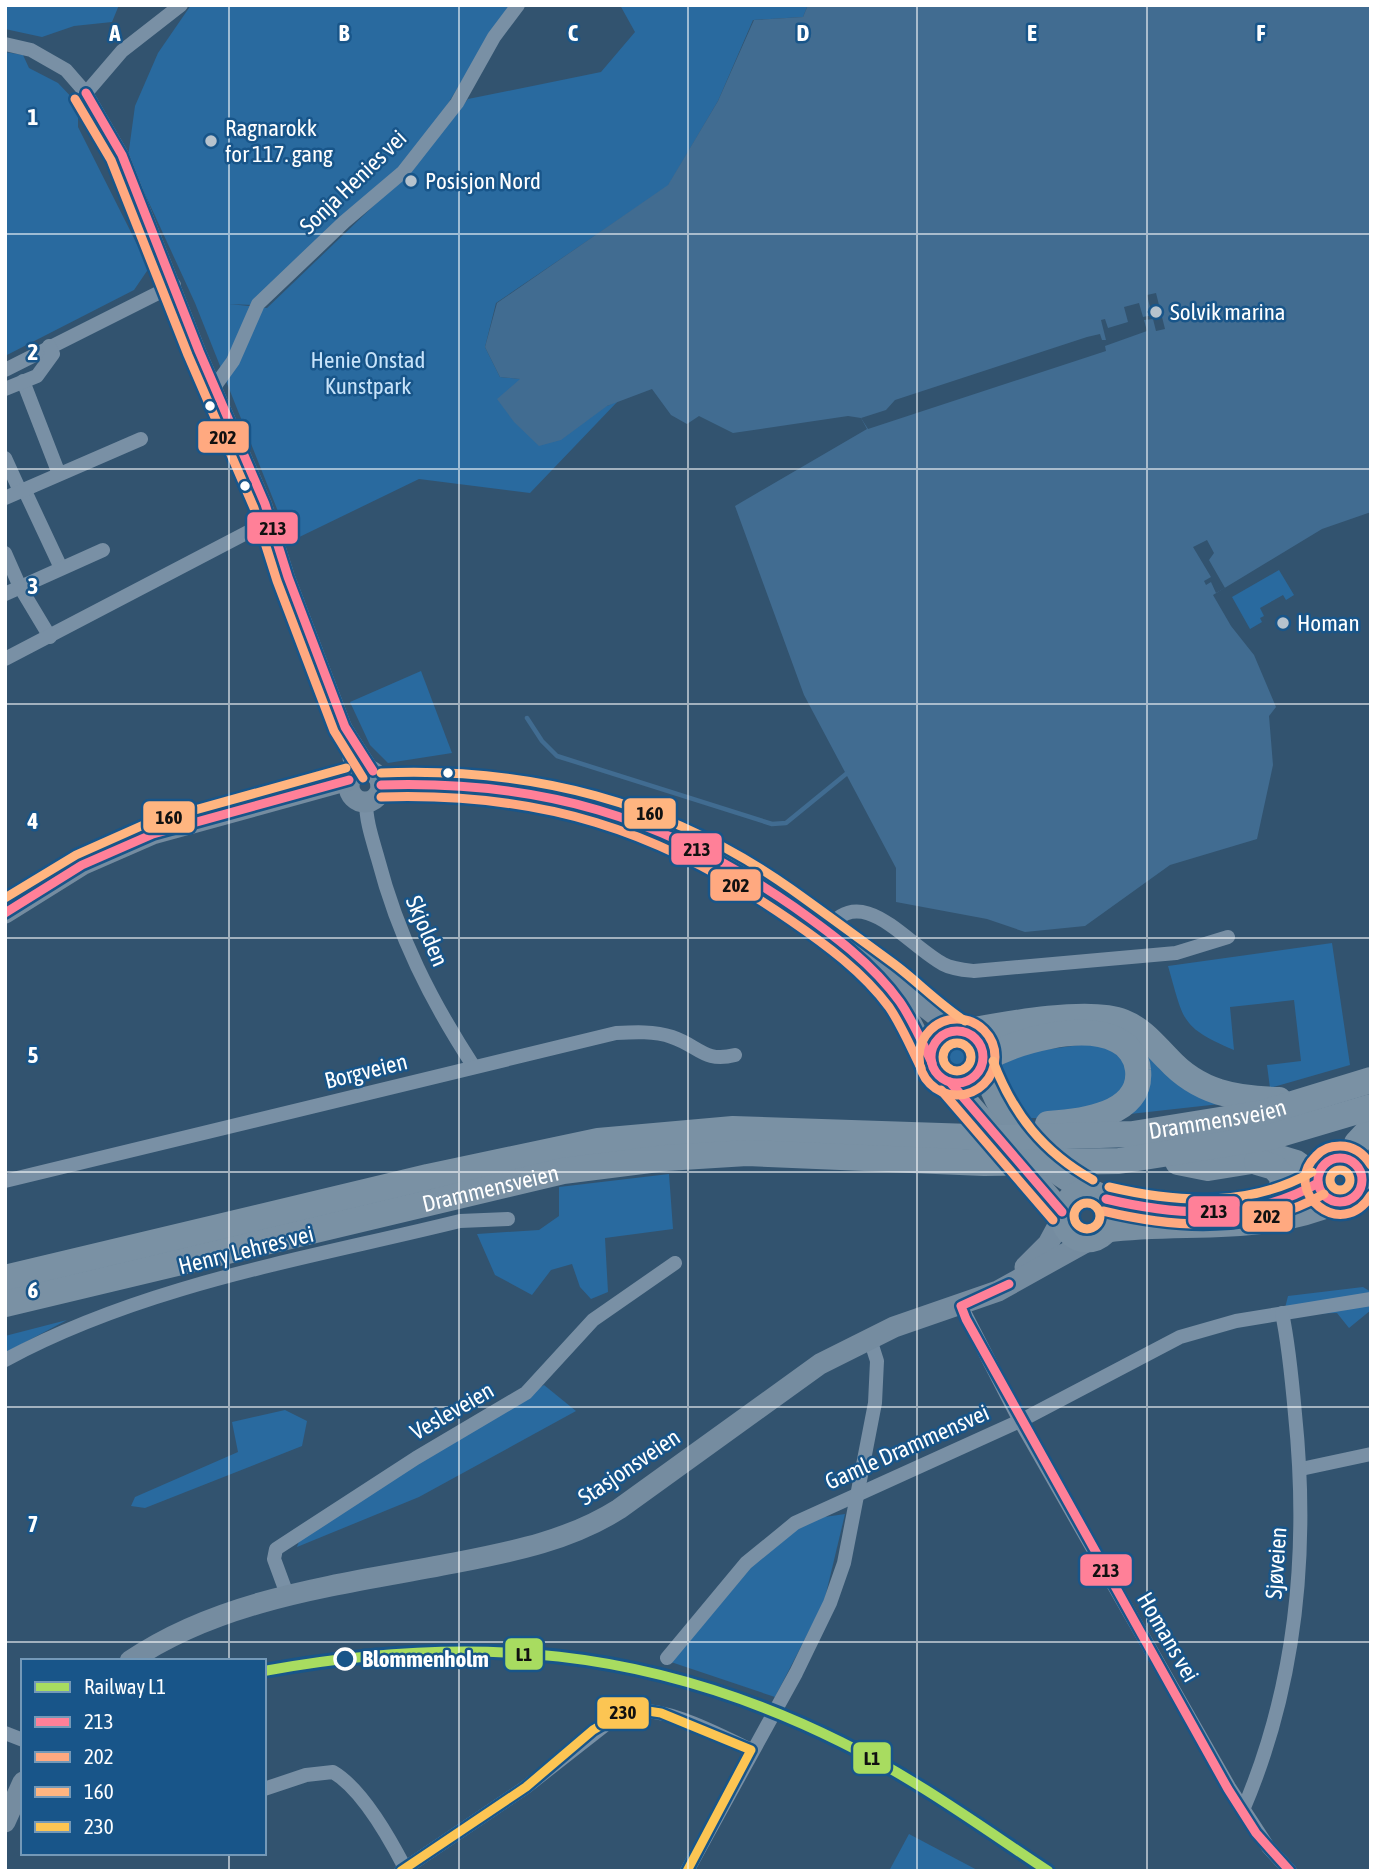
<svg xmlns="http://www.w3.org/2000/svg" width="1376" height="1876" font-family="'Asap Condensed',sans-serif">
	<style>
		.green { fill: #296a9f }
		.water { fill: #416c91 }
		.pier { fill: #32536f }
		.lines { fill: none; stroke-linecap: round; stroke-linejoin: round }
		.stream { stroke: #416c91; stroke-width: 4.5 }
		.street { stroke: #7990a5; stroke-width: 14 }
		.secondary { stroke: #758ca0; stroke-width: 21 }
		.primary { stroke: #788fa2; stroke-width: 23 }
		.highway { stroke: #7a91a4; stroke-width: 26 }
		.bus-1-casing { stroke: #185589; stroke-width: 14 }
		.bus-2-casing { stroke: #185589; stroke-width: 14 }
		.bus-3-casing { stroke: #185589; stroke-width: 14 }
		.bus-4-casing { stroke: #185589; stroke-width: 14 }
		.bus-1 { stroke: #ff8098; stroke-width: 9 }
		.bus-2 { stroke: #ffa980; stroke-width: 9 }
		.bus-3 { stroke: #ffb580; stroke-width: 9 }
		.bus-4 { stroke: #fcc553; stroke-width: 9 }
		.rail-1-casing { stroke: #185589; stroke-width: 16 }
		.rail-1 { stroke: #a8dc60; stroke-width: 10 }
		.grid { fill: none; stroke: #fff; stroke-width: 2; stroke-opacity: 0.55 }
		.poi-dot { fill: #b7c3cd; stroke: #185589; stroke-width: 2.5 }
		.bus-dot { fill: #fff; stroke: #185589; stroke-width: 2.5 }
		.stop-dot { fill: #185589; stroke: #fff; stroke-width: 3.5 }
		.labels { text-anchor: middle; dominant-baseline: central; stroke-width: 5; stroke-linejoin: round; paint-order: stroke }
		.poi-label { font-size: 23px; fill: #fff; stroke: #185589; text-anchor: start }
		.street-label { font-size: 23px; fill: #fff; stroke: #185589 }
		.park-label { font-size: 23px; fill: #c7e3fa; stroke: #185589 }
		.stop-label { font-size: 23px; font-weight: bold; fill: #fff; stroke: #185589; text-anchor: start }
		.grid-label { font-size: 23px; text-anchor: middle; font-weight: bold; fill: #fff; stroke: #185589; stroke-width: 5; stroke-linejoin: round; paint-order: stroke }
		.line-badge { stroke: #185589; stroke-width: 2.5 }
		.pale-badge-label { font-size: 19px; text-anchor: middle; font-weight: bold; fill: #111 }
	</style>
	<rect width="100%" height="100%" fill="#32536f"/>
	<g class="green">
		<path d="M5,5h114l-7,17 -38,4 -32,11 -37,-8z"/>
		<path d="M191,5h324l-52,74 -48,79 -162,147 -24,-1 38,4 147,-141 54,-68 133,-27 34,-40 -15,-27h188l-5,12 -50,3 -35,81 -50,85 -172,117 -11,44 15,30 21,2 -14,14 100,13 11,-5 -88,92 -111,-14 -132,64 -4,-19 -88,-221 -67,-146 7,-51 23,-53z"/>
		<path d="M5,52l18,3 6,13 29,15 20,21v23l71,141 -15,22 -129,66z"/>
		<path d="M1279,570l15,25 -8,5 -3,-5 -23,13 4,8 -4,2 2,4 -12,7 -18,-32z"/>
		<path d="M421,671l31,82 -64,10 -18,-18 -20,-43z"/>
		<path d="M1332,943l18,122 -80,23 -3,-23 34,-4 -7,-61 -64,7 4,43c-54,-23 -50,-29 -66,-84z"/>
		<path d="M1101,1042l29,23 -6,31 -74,22h-37c-10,-24 -27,-42 -6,-63z"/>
		<circle cx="958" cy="1057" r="15"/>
		<path d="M1138,1047l82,57 -90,10z"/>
		<path d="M669,1174l4,55 -68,9 3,54 -17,7 -11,-12 -8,-23 -21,6 -19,25 -37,-20 -18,-41 62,-4 20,-14v-29z"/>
		<path d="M1363,1287l8,5v18l-22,18 -12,-15 -41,1 -11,-6 3,-12z"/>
		<path d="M67,1320l-62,33v-17z"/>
		<path d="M544,1385l32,26 -157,86 -122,50 6,-17z"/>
		<path d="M285,1410l22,11 -5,25 -157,62 -14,-2 4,-9 103,-45 -6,-30z"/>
		<path d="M845,1514l-21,88 -49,95 -104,-35 64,-82 69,-60z"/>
		<path d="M909,1834l70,37h-90z"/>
	</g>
	<path class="water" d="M808,5h563v507l-49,17 -109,66 18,31 23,29 22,52 -7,9 4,49 -16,74 -87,26 -85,61 -60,6 -38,-13 -91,-17v-34l-92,-173 -69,-189 132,-77 -6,-11 -13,-2 -115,17 -34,-17 -12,8 -16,-9 -19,-26 -45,17 -46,34 -22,6 -25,-24 -17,-23 23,-20 -20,-2 -15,-30 12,-44 171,-118 50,-84 36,-81 49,-3z"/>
	<g class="pier">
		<path d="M1156,293l9,36 -9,2 -3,-12 -9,1 3,11 -42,15 1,5 -238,78 -7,-11 25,-8 9,-10 192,-63 13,-3 2,6h4l-5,-20 4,-1 3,9 20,-6 -4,-15 15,-4 4,14 9,-2 -5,-20z"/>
		<path d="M1207,540l7,13 -5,7 16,28 -9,5 -5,-11 -5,3 -2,-4 7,-4 -18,-30z"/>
	</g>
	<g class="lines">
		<path class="stream" d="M527,718l15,23 15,15 215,68 14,-1 60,-49"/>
		<g class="street">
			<path d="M5,44l26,6 35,20 20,23 36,62 77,196 66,153 23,73 57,150 28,44"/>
			<path d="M86,93l36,-42 59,-46"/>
			<path d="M5,370l169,-85"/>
			<path d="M23,381l36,93"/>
			<path d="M215,386l18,-25 25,-57 86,-82 59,-50 54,-69 37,-66 24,-32"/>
			<path d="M5,389l32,-13 16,-22 -4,-8"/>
			<path d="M5,458l15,33"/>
			<path d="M24,489l37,79"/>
			<path d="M5,498l136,-59"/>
			<path d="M5,553l15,34 30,50"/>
			<path d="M5,594l98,-44"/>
			<path d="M5,659l266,-139"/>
			<path d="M345,727l7,48"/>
			<path d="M366,802c0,20 7,39 12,57 20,77 53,142 96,208"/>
			<path d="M826,931c35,-51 79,12 117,33 9,5 21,6 31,7l202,-18 52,-16"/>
			<path d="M5,1181l611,-148c19,-1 38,-2 56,4 27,9 32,26 63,18"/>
			<path d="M961,1306l59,115 209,366 39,60 22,24"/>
			<path d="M5,1360c141,-76 301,-101 455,-139l48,-2"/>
			<path d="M1301,1469l70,-15"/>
			<path d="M288,1597l-14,-38 2,-10 140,-91 110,-65 67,-73 82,-57"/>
			<path d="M667,1658l79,-95 49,-40 225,-102 160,-84 56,-16 135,-22"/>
			<path d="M5,1733l18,7"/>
			<path d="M264,1789l42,-14 27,-3c29,17 57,67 72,96"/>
			<path d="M1243,1810c54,-126 66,-261 52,-396 -3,-34 -6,-68 -13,-101"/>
			<path d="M401,1871l125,-84 97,-76c42,-6 91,21 128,39"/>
			<path d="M687,1871l109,-198 34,-70 14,-40 31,-160 2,-42 -7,-22"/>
		</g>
		<g class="secondary">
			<circle cx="365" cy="786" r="16"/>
			<path d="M381,785c141,-12 286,30 400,112 27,19 53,41 80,61 8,6 19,11 27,17 23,20 44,40 70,56"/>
			<path d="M5,913l77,-48 71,-31 196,-54"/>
			<path d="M888,988l14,17 30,58"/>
			<path d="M1025,1267l23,-23 13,-24"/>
			<path d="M130,1661c95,-65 218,-77 329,-99 56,-11 111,-22 160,-53l201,-145 74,-37 104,-36 88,-49"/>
			<path d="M5,1822l18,-40"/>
		</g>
		<g class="primary">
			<circle cx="957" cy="1057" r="26"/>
			<path d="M982,1065c18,55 51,99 105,126"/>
			<path d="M950,1082l112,130"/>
			<circle cx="1340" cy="1180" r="22"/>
			<circle cx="1087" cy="1216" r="25"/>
			<path d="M1106,1199c60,17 159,23 212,-16"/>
			<path d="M1107,1231c81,-10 153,5 232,-29"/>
		</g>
		<g class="highway">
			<path d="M964,1032c38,-7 125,-24 159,-10 20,8 31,23 45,37 31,34 68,40 111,41"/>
			<path d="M983,1060c32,-19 99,-38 134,-20 11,5 20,17 21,30 5,45 -57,52 -90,54"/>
			<path d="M1178,1162l30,6 68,-11 20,6 21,15"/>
			<path d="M1257,1162l17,5 9,10 -2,17 -9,10"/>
			<path d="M1352,1162l5,-19 14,-15"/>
			<path id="s1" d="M5,1278l423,-101 170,-36 135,-12 268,9 132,-4 130,-21 108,-33"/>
			<path id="s2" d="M5,1304l558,-133 103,-13 81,-5 237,10 135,-2 151,-24 101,-30"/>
		</g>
		<g class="bus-1-casing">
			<g id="bus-1">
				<path d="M86,93l36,62 77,196 66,153 23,73 57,150 28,44"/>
				<path d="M381,785c159,-5 282,31 413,122 38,27 79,57 106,95 13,19 22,40 32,61"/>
				<path d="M5,913l77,-48 71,-31 196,-54"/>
				<circle cx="957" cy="1057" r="26"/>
				<path d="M950,1082l112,130"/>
				<circle cx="1340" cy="1180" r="22"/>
				<path d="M1106,1199c71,17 147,22 212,-16"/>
				<path d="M1009,1284l-48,22 5,13 262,470 28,44 34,38"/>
			</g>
		</g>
		<g class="bus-2-casing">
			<g id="bus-2">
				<path d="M75,99l36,61 77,195 66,153 23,73 57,150 29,47"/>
				<path d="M381,797c159,-5 278,32 409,123 35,24 73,52 99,87 13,19 22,41 32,61"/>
				<circle cx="957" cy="1057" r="38"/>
				<path d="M941,1090l112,130"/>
				<path d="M1371,1165c-7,-11 -17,-19 -31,-19 -9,0 -18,3 -24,10 -36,35 26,87 55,39"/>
				<path d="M1103,1211c75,18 153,22 221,-17"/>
			</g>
		</g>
		<g class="bus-3-casing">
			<g id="bus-3">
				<path d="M381,773c150,-6 286,28 410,116 35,25 69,50 103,75 24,18 45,40 71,57"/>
				<path d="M5,898l71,-43 72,-32 198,-55"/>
				<circle cx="957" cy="1057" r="14"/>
				<path d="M993,1061c20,53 50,91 100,119"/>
				<circle cx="1340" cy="1180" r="10"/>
				<path d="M1109,1187c68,16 140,21 203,-15"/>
				<circle cx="1087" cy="1216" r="13"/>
			</g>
		</g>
		<g class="bus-4-casing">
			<path id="bus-4" d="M401,1871l125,-84 67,-57 29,-17 13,-4 26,4 90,37 -64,121"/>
		</g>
		<use href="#bus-1" class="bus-1"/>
		<use href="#bus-2" class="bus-2"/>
		<use href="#bus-3" class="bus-3"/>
		<use href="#bus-4" class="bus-4"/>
		<g class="rail-1-casing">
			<path id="rail-1" d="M264,1671c208,-38 386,-24 577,71 73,36 139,84 207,129"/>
		</g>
		<use href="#rail-1" class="rail-1"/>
	</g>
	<path class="grid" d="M229,5v1656M459,5v1866M688,5v1866M917,5v1866M1147,5v1866M5,234h1366M5,469h1366M5,704h1366M5,938h1366M5,1172h1366M5,1407h1366M5,1642h1366M229,1853v18"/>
	<g class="poi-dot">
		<circle cx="211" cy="141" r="7"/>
		<circle cx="411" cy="181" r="7"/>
		<circle cx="1156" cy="312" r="7"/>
		<circle cx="1283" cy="623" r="7"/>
	</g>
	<g class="bus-dot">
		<circle cx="210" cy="406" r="6"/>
		<circle cx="245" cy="486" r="6"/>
		<circle cx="448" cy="773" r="6"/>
	</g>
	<circle class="stop-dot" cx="345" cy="1659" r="10"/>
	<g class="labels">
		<g class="poi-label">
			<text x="225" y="128">Ragnarokk<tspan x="225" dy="26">for 117. gang</tspan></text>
			<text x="425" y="181">Posisjon Nord</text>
			<text x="1170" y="312">Solvik marina</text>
			<text x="1297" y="623">Homan</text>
		</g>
		<g class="street-label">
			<text transform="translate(353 182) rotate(-44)">Sonja Henies vei</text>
			<text transform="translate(427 931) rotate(67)">Skjolden</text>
			<text transform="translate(366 1071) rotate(-14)">Borgveien</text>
			<text stroke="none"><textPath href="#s1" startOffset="1230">Drammensveien</textPath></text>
			<text stroke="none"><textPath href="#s2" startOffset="499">Drammensveien</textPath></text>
			<text transform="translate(246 1250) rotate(-14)">Henry Lehres vei</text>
			<text transform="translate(452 1411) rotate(-30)">Vesleveien</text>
			<text transform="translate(907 1447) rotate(-24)">Gamle Drammensvei</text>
			<text transform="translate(629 1467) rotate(-34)">Stasjonsveien</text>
			<text transform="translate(1276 1563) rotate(-86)">Sjøveien</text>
			<text transform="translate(1168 1637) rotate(60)">Homans vei</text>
		</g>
		<g class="park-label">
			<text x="368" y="360">Henie Onstad<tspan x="368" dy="26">Kunstpark</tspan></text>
		</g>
		<g class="stop-label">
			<text x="362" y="1659">Blommenholm</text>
		</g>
	</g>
	<g class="grid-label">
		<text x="115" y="41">A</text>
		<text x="344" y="41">B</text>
		<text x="573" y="41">C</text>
		<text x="803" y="41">D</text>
		<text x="1032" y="41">E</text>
		<text x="1261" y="41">F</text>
		<text x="33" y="125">1</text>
		<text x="33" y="360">2</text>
		<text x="33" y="594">3</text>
		<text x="33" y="829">4</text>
		<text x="33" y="1063">5</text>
		<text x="33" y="1298">6</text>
		<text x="33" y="1532">7</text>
	</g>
	<g class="line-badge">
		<rect x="197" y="420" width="53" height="34" rx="7" fill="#ffa980"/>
		<rect x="246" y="511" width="53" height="34" rx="7" fill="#ff8098"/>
		<rect x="623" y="797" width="54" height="33" rx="7" fill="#ffb580"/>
		<rect x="142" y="800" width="54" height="34" rx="7" fill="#ffb580"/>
		<rect x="670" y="832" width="53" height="34" rx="7" fill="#ff8098"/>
		<rect x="709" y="868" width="53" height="34" rx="7" fill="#ffa980"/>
		<rect x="1187" y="1195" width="54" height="33" rx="7" fill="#ff8098"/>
		<rect x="1241" y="1200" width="53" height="33" rx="7" fill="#ffa980"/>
		<rect x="1079" y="1553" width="54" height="34" rx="7" fill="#ff8098"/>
		<rect x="504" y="1637" width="40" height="34" rx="7" fill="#a8dc60"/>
		<rect x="596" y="1696" width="54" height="34" rx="7" fill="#fcc553"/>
		<rect x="852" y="1741" width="40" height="34" rx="7" fill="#a8dc60"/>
	</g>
	<g class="pale-badge-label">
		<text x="223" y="444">202</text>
		<text x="273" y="535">213</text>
		<text x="650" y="820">160</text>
		<text x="169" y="824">160</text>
		<text x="697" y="856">213</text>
		<text x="736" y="892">202</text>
		<text x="1214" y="1218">213</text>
		<text x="1267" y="1223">202</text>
		<text x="1106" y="1577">213</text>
		<text x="524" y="1661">L1</text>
		<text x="623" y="1719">230</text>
		<text x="872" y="1765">L1</text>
	</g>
	<rect width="1376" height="1876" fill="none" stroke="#ffffff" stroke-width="14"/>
	<rect x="21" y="1659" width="245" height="196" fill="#185589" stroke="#7499b8" stroke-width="2"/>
	<rect x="35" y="1682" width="35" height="10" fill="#a8dc60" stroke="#7499b8" stroke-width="2"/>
	<text x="84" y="1694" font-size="21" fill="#ffffff">Railway L1</text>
	<rect x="35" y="1717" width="35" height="10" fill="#ff8098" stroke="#7499b8" stroke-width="2"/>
	<text x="84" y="1729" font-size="21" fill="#ffffff">213</text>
	<rect x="35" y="1752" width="35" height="10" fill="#ffa980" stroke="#7499b8" stroke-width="2"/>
	<text x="84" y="1764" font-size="21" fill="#ffffff">202</text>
	<rect x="35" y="1787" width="35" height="10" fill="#ffb580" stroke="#7499b8" stroke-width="2"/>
	<text x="84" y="1799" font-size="21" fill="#ffffff">160</text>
	<rect x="35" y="1822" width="35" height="10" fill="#fcc553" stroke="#7499b8" stroke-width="2"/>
	<text x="84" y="1834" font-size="21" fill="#ffffff">230</text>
</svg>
